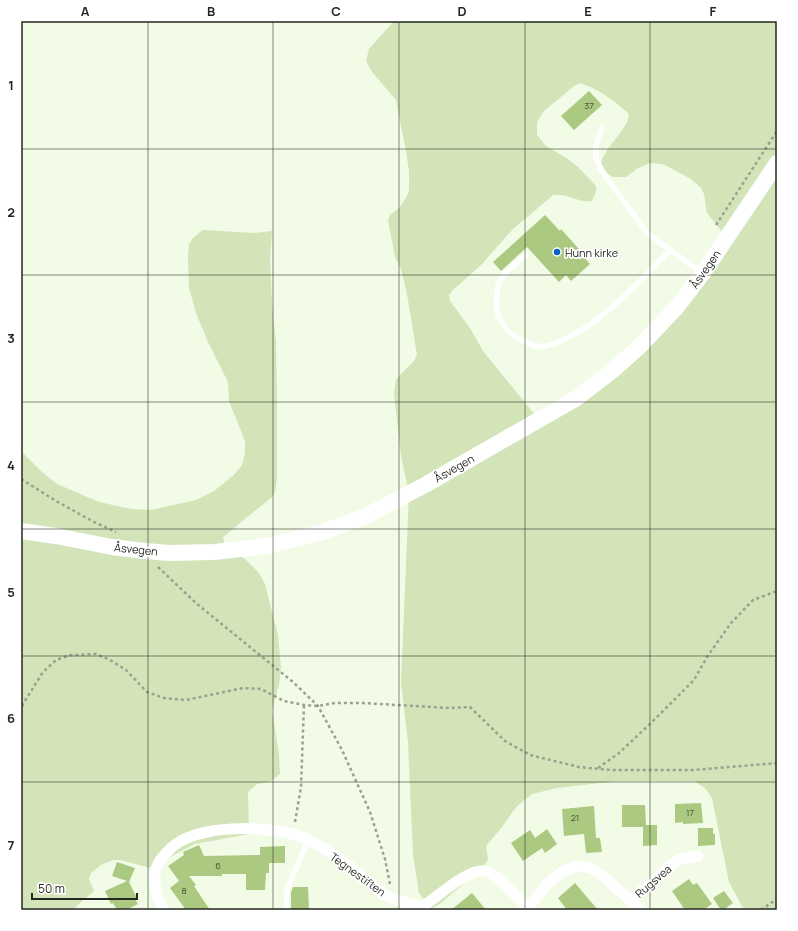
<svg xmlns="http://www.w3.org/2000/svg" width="798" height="931" font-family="Manrope,sans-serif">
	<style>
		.green { fill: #d2e4b8; fill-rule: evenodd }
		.building { fill: #acc981 }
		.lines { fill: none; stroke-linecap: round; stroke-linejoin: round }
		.path { stroke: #9aa191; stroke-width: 2.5; stroke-dasharray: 3 3; stroke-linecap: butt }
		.lane { stroke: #fff; stroke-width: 5.5 }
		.street { stroke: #fff; stroke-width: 11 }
		.secondary { stroke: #fff; stroke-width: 16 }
		.grid { fill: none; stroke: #252820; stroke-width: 1; stroke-opacity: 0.55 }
		.poi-dot { fill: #0a63cc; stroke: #fff; stroke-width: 1.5 }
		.labels { text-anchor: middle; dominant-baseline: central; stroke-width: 3.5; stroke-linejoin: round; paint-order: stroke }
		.number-label { font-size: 9px; fill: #475038 }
		.poi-label { font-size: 11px; fill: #252820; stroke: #fff; text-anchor: start }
		.street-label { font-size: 11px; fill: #252820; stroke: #fff }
		.neatline { fill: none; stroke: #252820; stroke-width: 1.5 }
		.grid-label { font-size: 13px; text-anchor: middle; font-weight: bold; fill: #252820 }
	</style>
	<rect width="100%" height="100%" fill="#f1fbe5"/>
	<g class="green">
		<path d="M394,21h383v889h-33l-15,-28 -17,-84 -7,-10 -11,-7h-77l-60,7 -25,6 -15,12 -15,21 -16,19 2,13 -3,6 -44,38 -10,6 -12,-16 -6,-39 -5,-112 -7,-59 8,-190 -8,-37 -7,-63 2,-13 4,-5 14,-14 3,-6 -10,-61 -6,-25 -6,-12 -7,-37 2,-5 10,-8 7,-11 2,-6v-19l-3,-20 -10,-51 -24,-28 -6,-11 3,-12zM580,83c19,6 35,18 49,31 -1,16 -23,31 -28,49l7,11 5,3h13l12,-9 12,-5 13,1 28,15 10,9 3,6 3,19 16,20 -88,124 -95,64 -57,-70 -13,-23 -20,-27 -1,-6 4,-5 29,-26 30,-34 41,-35c14,-2 25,8 39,6l4,-9v-6l-18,-19 -10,-8 -22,-13 -9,-11v-13l7,-11 30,-25z"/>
		<path d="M203,230l51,3 18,-2 -2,27 2,45 4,40 1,57v79l-2,13 -3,5 -49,40 1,6 9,9 12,7 14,14 6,11 13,51 3,32 -2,18 -7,25 7,45 1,19 -10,8 -13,2 -9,8 1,42 -54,10 -23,12 -15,11 -6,1 -31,-8h-7l-12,5 -10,8 -2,6 5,12 -22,19h-51v-459l21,21 15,12 42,18 32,7 20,1 45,-10 18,-9 20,-16 8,-10 3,-12v-12l-16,-40 -1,-19 -20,-40 -12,-29 -7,-25 -1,-32 1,-12 4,-6z"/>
	</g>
	<g class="building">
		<path d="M589,91l13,14 -28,25 -13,-14z"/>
		<path d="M545,215l15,16 1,-2 25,28 -1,1 5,6 -19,17 -5,-6 -7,7 -32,-35 -26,24 -8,-9z"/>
		<path d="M701,803l2,20 -20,1v-2l-8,1v-19z"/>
		<path d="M622,805h23l1,20h11v20l-14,1v-19h-21z"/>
		<path d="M594,806l2,32h4l2,14 -16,1 -2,-19 -20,2 -2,-27z"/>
		<path d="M698,828h15v6h2v11l-17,1z"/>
		<path d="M547,829l10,15 -12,9 -3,-5 -19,13 -12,-18 19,-13 5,8z"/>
		<path d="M199,845l5,11 56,-1v-8l25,-1v17h-16v10h-3l-1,17h-19v-16h-24v2h-33l7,9 -2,1 16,24h-24l-16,-22 9,-7 -11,-15 16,-11 -1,-3z"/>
		<path d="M117,862l18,6 -6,14 8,16 -2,1 3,5 -12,6h-9l-4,-7 -2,1 -6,-13 22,-10 -15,-5z"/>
		<path d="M689,879l4,6 4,-2 15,21 -9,6h-18l-13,-19z"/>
		<path d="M575,883l23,27h-31l-9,-12z"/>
		<path d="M293,887h15l1,23h-18v-18z"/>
		<path d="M724,891l9,12 -10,7h-2l-8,-12z"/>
		<path d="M472,893l14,17h-35z"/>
	</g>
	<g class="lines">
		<g class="path">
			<path d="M716,225l61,-94"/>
			<path d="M21,479l35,22 38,21 22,10"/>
			<path d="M158,567l39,37 96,78 25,24 24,44 28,62 15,47 5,25"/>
			<path d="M21,712l2,-8 20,-32 13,-12 14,-5 26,-1 14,6 16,10 21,22 17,6 22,2 57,-12 18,1 23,12 20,4 14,1 17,-3h27l87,5 21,-1 35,34 25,14 49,12 32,3h82l84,-7"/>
			<path d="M598,768l21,-15 33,-31 42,-42 13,-23 24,-34 22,-23 24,-9"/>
			<path d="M295,822l6,-35 3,-82"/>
			<path d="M761,910l16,-11"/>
		</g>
		<g class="lane">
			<path d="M602,127l-6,19v12l5,12 46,63 23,17"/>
			<path d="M526,255c-8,7 -24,18 -27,28 -2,4 -2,8 -2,12 -4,22 9,39 29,47 6,3 13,6 20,4 46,-12 92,-62 124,-96l32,23"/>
			<path d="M287,910l-1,-18 22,-52"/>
		</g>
		<g class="street">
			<path d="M631,900l38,-33 11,-8 18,-3"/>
			<path d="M528,908l19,-24 16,-13 14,-5 14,2 13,9 37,33"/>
			<path d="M164,910c-9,-15 -14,-36 -3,-51 5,-6 11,-13 18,-17 28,-18 100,-17 130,-2 19,10 38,24 55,38 7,5 13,13 21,17 11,6 25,8 37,12 14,-9 47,-40 64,-36 12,3 34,29 44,39"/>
		</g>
		<path class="secondary" d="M21,531l35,5 56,11 33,4 25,2 44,-1 54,-6 55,-14 43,-16 59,-31 117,-67 35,-20 35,-27 27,-24 38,-40 26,-34 74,-110"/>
	</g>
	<path class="grid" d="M148,21v889M273,21v889M399,21v889M525,21v889M650,21v889M21,149h756M21,275h756M21,402h756M21,529h756M21,656h756M21,782h756"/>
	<circle class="poi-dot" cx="557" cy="252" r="4"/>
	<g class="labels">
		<g class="number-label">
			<text x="589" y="105">37</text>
			<text x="690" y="812">17</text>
			<text x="575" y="817">21</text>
			<text x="218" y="865">6</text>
			<text x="184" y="890">8</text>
		</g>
		<g class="poi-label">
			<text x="565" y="252">Hunn kirke</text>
		</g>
		<g class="street-label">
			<text transform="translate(705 269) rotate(-55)">Åsvegen</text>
			<text transform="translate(454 468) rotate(-30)">Åsvegen</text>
			<text transform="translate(136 549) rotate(6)">Åsvegen</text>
			<text transform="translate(358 874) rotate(36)">Tegnestiften</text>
			<text transform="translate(653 881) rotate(-41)">Rugsvea</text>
		</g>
	</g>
	<rect width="798" height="931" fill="none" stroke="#ffffff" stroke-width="44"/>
	<path d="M32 893v6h105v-6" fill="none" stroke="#252820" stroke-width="2"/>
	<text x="38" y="893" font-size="12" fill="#252820" stroke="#ffffff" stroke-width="3" paint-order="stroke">50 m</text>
	<rect x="22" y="22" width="754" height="887" class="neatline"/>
	<g class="grid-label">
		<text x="85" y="16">A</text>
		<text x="211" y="16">B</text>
		<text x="336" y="16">C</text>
		<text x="462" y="16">D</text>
		<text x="588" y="16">E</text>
		<text x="713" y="16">F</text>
		<text x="11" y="90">1</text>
		<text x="11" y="217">2</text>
		<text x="11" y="343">3</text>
		<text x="11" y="470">4</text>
		<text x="11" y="597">5</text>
		<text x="11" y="723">6</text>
		<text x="11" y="850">7</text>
	</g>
</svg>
